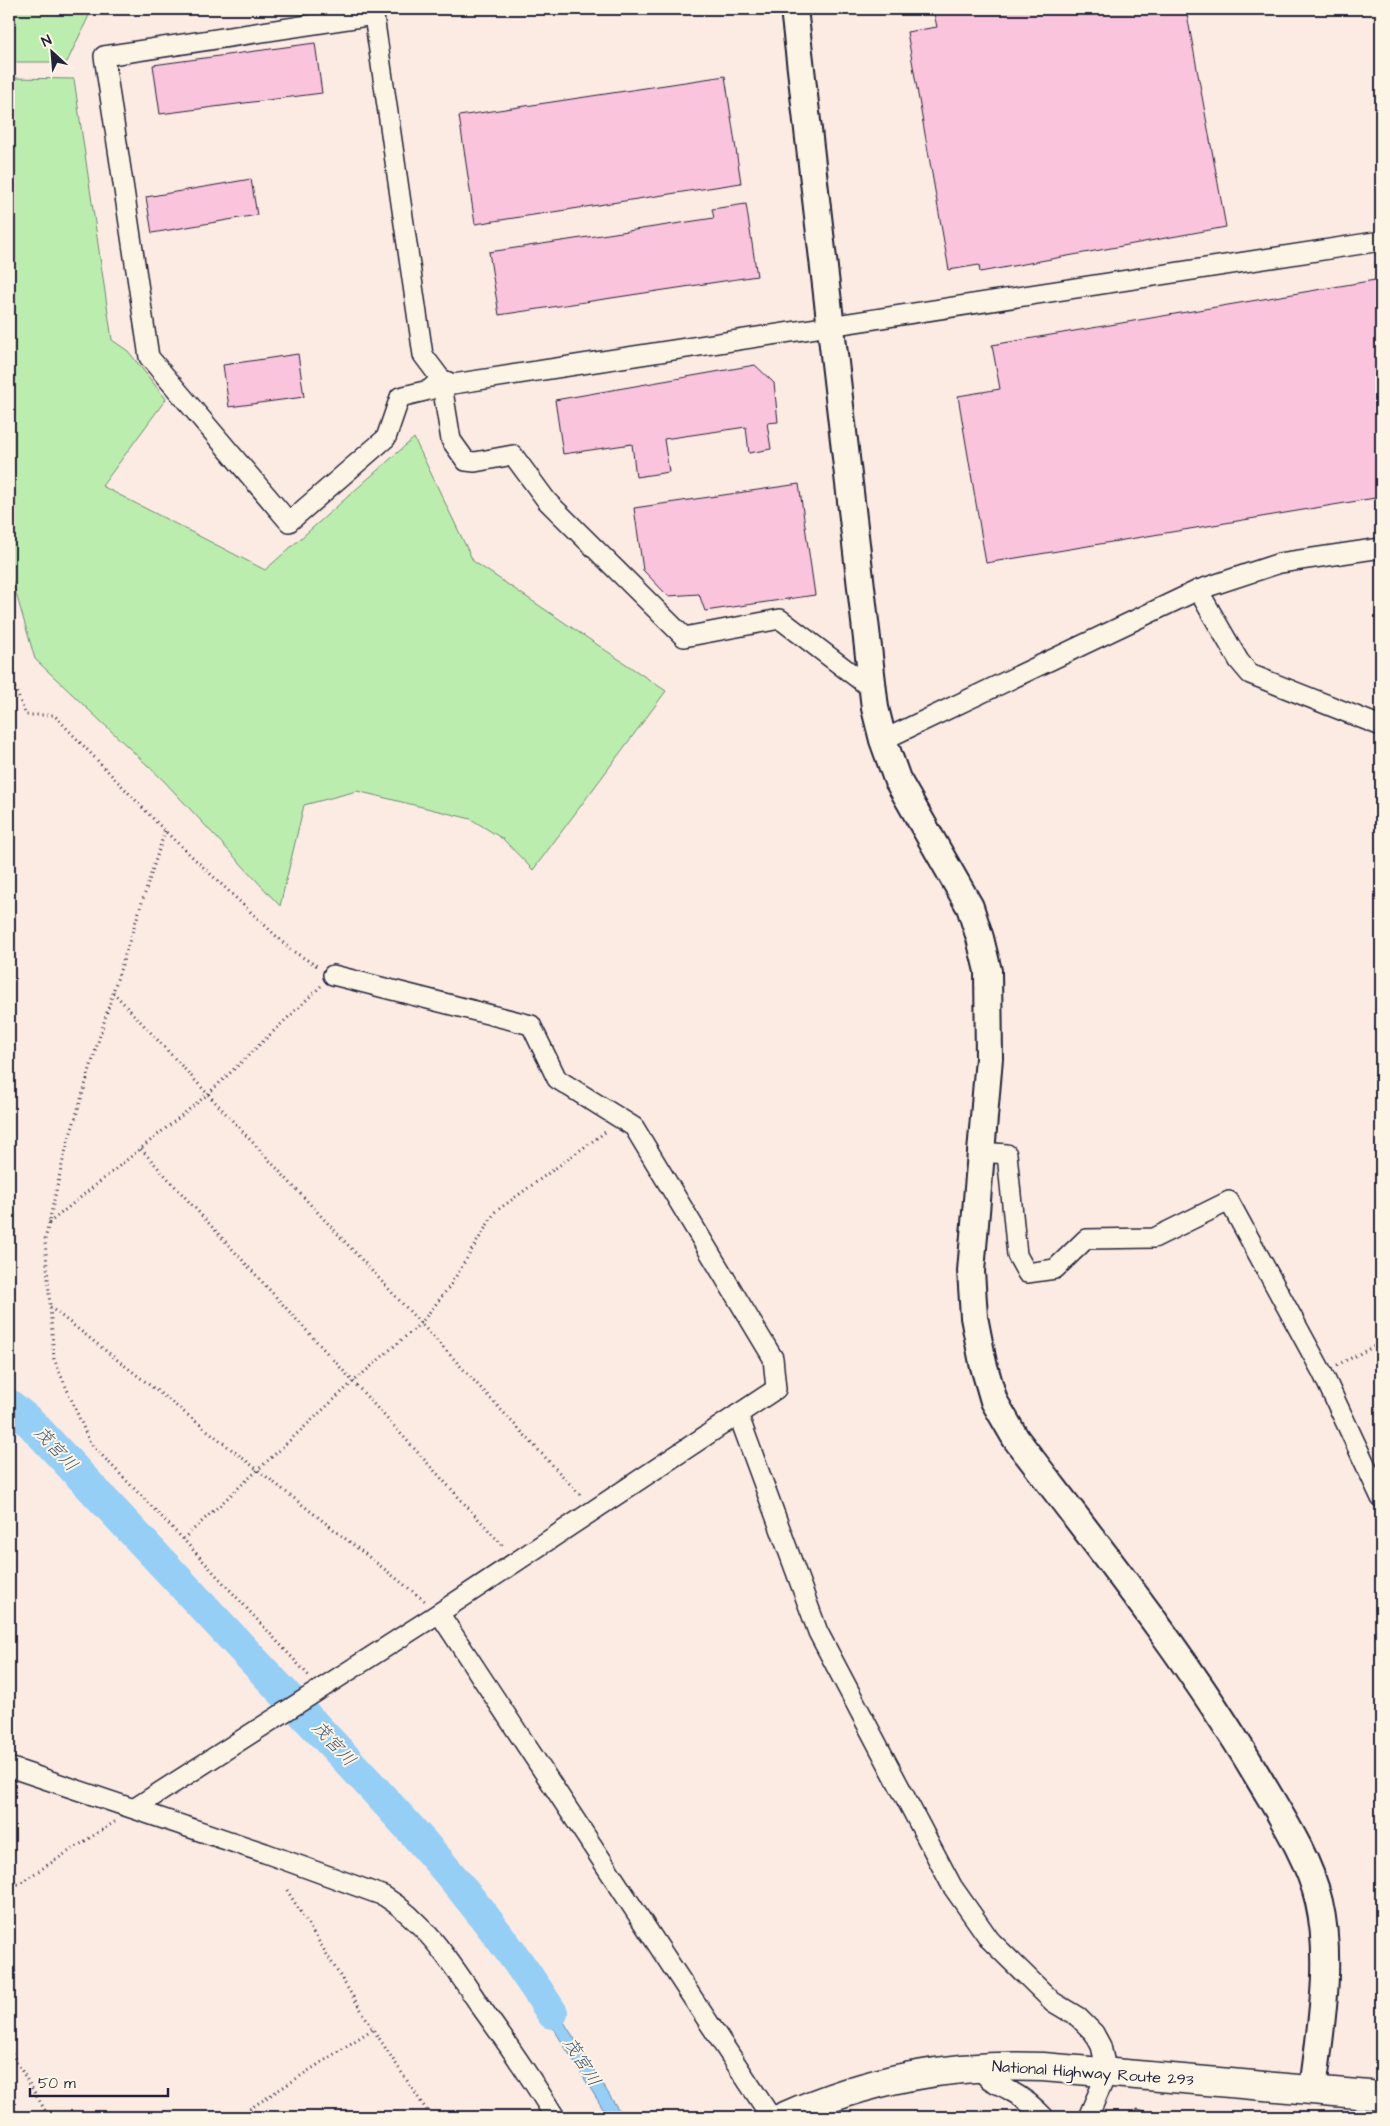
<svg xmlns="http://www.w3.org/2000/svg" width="1390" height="2126" font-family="'Architects Daughter','Klee One',sans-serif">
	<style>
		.green { fill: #bbeeae; stroke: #6e8874 }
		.water { fill: #95cff5; stroke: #678aab }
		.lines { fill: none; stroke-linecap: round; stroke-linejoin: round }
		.river { stroke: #95cff5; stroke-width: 32 }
		.building { fill: #fbc4dd; stroke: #22223b }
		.street-casing { stroke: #22223b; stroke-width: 22 }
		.secondary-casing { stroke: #22223b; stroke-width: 30 }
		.highway-casing { stroke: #22223b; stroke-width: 31 }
		.path { stroke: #22223b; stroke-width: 3; stroke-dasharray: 1 4; stroke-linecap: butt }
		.street { stroke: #fcf5e5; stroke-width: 19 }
		.secondary { stroke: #fcf5e5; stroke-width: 26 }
		.highway { stroke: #fcf5e5; stroke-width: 28 }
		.labels { text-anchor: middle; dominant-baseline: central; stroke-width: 4; stroke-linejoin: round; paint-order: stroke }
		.street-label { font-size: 16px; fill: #22223b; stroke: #fcf5e5 }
		.water-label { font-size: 18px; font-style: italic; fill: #445673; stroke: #fcf5e5 }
	</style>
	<rect width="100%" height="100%" fill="#fcebe3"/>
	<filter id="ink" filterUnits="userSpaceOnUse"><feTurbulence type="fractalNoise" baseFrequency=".02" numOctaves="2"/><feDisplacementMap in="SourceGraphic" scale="10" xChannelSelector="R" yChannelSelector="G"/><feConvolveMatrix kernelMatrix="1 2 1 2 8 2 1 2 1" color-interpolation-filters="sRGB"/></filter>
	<g filter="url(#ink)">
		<g class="green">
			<path d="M9,9h83l-25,53h-58z"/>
			<path d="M9,78l65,1 38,261 16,11 38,48 -64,87 163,84 149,-132 59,123 193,130 -133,179 -30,-31 -32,-20 -114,-28 -53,14 -24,101 -116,-125 -129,-122 -26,-90z"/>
		</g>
		<path class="water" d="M533,1972l90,145h-15l-85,-138z"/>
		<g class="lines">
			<path class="river" d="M9,1405l22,18c89,95 179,190 268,286 91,96 183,192 253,304"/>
		</g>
		<g class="building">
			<path d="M933,9h253l40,218 -246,45 -1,-7 -30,5 -42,-238 30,-5z"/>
			<path d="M315,43l7,50 -162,21 -7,-49z"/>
			<path d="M725,76l16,107 -266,41 -16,-108z"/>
			<path d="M251,179l6,36 -105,18 -6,-36z"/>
			<path d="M746,204l11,72 -258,39 -10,-63 225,-34 -2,-9z"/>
			<path d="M1381,279v218l-395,66 -28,-167 42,-7 -8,-44z"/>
			<path d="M298,354l6,43 -75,10 -6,-42z"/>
			<path d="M755,365l19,18 4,39 -11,1 4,26 -22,4 -3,-26 -82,12 5,33 -33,5 -4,-33 -69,10 -8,-54z"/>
			<path d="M799,484l16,111 -110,16 -6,-17 -31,2 -25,-26 -9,-62z"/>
			<path d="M1137,2109l35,8h-37z"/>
		</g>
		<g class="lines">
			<g class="street-casing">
				<g id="street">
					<path d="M373,9l50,346 18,24 10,61 15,21 9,1 38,-7 34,46 137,136 96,-18 93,71"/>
					<path d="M374,15l-270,41 45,301 140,165 97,-84 14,-41 29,-7 12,-11"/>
					<path d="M441,379l12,5 928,-143"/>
					<path d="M1198,590l41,71 11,13 131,52"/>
					<path d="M883,740l315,-150 82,-27 101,-15"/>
					<path d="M980,1152l27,2 10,101 10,18 28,-4 31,-30 68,-1 75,-37 93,171 59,126"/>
					<path d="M738,1414l80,218 134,254 38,54 63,62 25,15 16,16 7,13 6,27 -19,44"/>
					<path d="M439,1613l332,504"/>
					<path d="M9,1767l256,86 119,43c42,26 70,71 97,111 26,36 51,72 74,110"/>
					<path d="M135,1808l304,-195 337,-224 -3,-31 -139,-231 -77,-48 -26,-54 -198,-50"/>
					<path d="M980,2066c6,16 16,16 29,24 13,7 25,16 35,27"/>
				</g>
			</g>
			<g class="secondary-casing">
				<path id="secondary" d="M794,9l81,699 8,32 14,39 73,128 10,31 8,33 1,87 -18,213 3,46 9,46 11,38 22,38c84,110 171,218 242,338 23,39 51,81 61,125 14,61 1,128 -6,188"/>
			</g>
			<g class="highway-casing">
				<path id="highway" d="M783,2117c85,-38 167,-54 260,-50l338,29"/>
			</g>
			<g class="path">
				<path d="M9,674l17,41h28l111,116 126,119 26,16"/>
				<path d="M165,831l-52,161 -49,164 -19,84 9,119 36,84 93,96 126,137"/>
				<path d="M113,992l469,505"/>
				<path d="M141,1149l363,398"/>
				<path d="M49,1223l159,-129 113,-108"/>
				<path d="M50,1307l375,294"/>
				<path d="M1337,1365l44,-22"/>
				<path d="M183,1539l170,-157 68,-59 29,-37 45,-74 113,-82"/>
				<path d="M9,1890l107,-69"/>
				<path d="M287,1890l86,139 58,88"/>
				<path d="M9,2049l40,68"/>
				<path d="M237,2117l136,-88"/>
			</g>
			<use href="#street" class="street"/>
			<use href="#secondary" class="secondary"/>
			<use href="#highway" class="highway"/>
		</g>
	</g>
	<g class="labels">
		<g class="street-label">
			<text transform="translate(1093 2073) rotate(4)">National Highway Route 293</text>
		</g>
		<g class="water-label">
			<text transform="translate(56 1449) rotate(47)">茂宮川</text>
			<text transform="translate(334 1744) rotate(47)">茂宮川</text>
			<text transform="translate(582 2062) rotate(58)">茂宮川</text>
		</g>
	</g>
	<rect width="1390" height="2126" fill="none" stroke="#fcf5e5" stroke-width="30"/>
	<rect x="15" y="15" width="1360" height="2096" fill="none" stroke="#22223b" stroke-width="2" filter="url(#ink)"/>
	<g transform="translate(52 52) rotate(334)" stroke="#fcf5e5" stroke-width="4" paint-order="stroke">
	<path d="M0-4L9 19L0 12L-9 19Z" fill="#22223b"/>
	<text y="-8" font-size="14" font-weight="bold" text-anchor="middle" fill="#22223b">N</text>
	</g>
	<path d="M30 2088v8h138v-8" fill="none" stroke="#22223b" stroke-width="2.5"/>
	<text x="38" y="2088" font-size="15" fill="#22223b" stroke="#fcf5e5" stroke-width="4" paint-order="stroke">50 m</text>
</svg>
